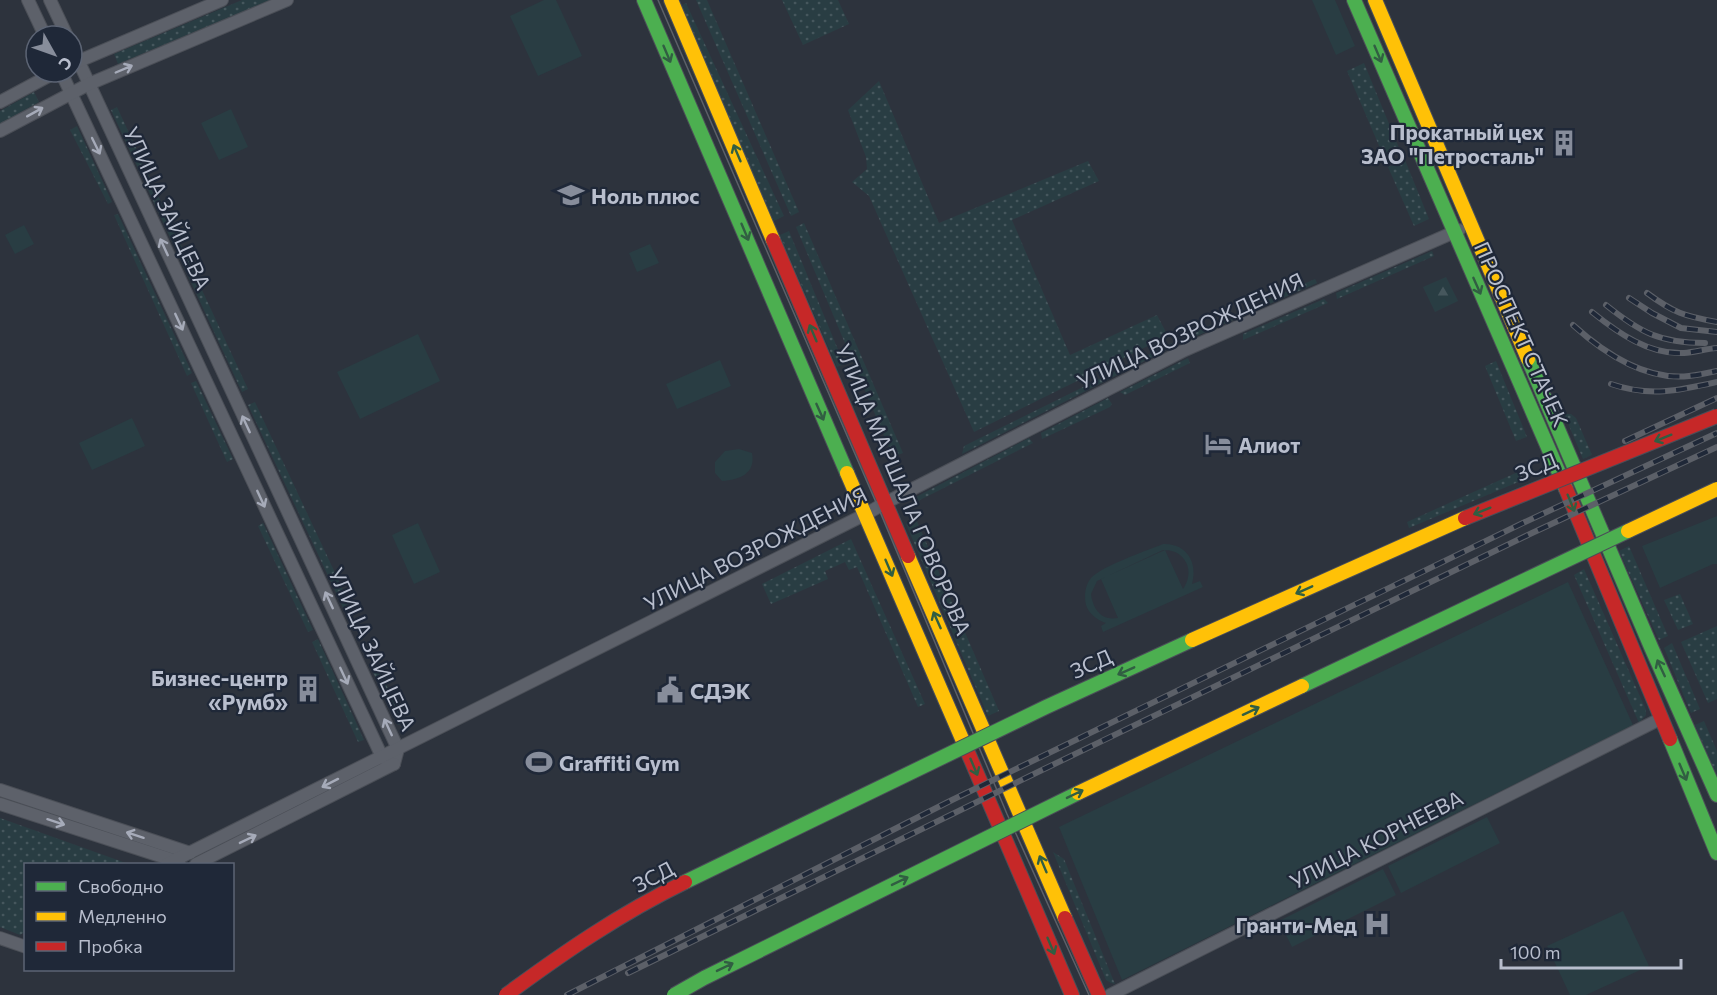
<svg xmlns="http://www.w3.org/2000/svg" width="1717" height="995" font-family="Commissioner,sans-serif">
	<style>
		.grass { fill: url(#grass-dots) }
		.forest { fill: url(#forest-firs) }
		.park { fill: #293d43; fill-rule: evenodd }
		.lines { fill: none; stroke-linecap: round; stroke-linejoin: round }
		.street-casing { stroke: #4b4f57; stroke-width: 14 }
		.fast-casing { stroke: #4b4f57; stroke-width: 16 }
		.slow-casing { stroke: #4b4f57; stroke-width: 16 }
		.jam-casing { stroke: #4b4f57; stroke-width: 16 }
		.street { stroke: #5d616a; stroke-width: 12 }
		.fast { stroke: #4caf50; stroke-width: 14 }
		.slow { stroke: #ffc107; stroke-width: 14 }
		.jam { stroke: #c62828; stroke-width: 14 }
		.tram { stroke: #5c6068; stroke-width: 1.5 }
		.rail-casing { stroke: #5c6068; stroke-width: 6 }
		.rail { stroke: #1f2838; stroke-width: 4; stroke-dasharray: 11; stroke-linecap: butt }
		.fast-bridge-casing { stroke: #4a4e58; stroke-width: 16; stroke-linecap: butt }
		.slow-bridge-casing { stroke: #4a4e58; stroke-width: 16; stroke-linecap: butt }
		.jam-bridge-casing { stroke: #4a4e58; stroke-width: 16; stroke-linecap: butt }
		.fast-bridge { stroke: #4caf50; stroke-width: 14 }
		.slow-bridge { stroke: #ffc107; stroke-width: 14 }
		.jam-bridge { stroke: #c62828; stroke-width: 14 }
		.oneway { stroke: #315e42 }
		.oneway2 { stroke: #a6abb9 }
		.labels { text-anchor: middle; dominant-baseline: central; stroke-width: 4.5; stroke-linejoin: round; paint-order: stroke }
		.poi-label { font-size: 21px; font-weight: bold; fill: #b8becd; stroke: #1f2838; text-anchor: start }
		.street-label { font-size: 21px; fill: #b8becd; stroke: #1f2838 }
	</style>
	<defs>
		<pattern id="grass-dots" width="8" height="8" patternUnits="userSpaceOnUse" patternTransform="scale(1.5)"><rect width="8" height="8" fill="#293d43"/><path d="M2 2h.1M6 6h.1" fill="none" stroke="#46575d" stroke-width="1.8" stroke-linecap="round"/></pattern>
		<pattern id="forest-firs" width="22" height="20" patternUnits="userSpaceOnUse" patternTransform="scale(1.5)"><rect width="22" height="20" fill="#293d43"/><path d="M5 1l3.5 6h-7zM16 11l3.5 6h-7z" fill="#46575d"/></pattern>
	</defs>
	<rect width="100%" height="100%" fill="#2d333d"/>
	<g class="grass">
		<path d="M242,0h28l-152,64 -4,-10z"/>
		<path d="M696,0h11l92,212 -8,4z"/>
		<path d="M782,0h56l11,24 -46,21z"/>
		<path d="M686,3l98,213 -10,5 -95,-214z"/>
		<path d="M1364,63l35,85 -16,7 -36,-84z"/>
		<path d="M879,81l60,142 149,-62 11,20 -87,39 58,135 87,-40 11,21 -194,96 -105,-236 -17,-14 15,-13 -1,-12 -18,-47z"/>
		<path d="M34,92l5,10 -39,22v-13z"/>
		<path d="M117,107l131,282 -6,3 -131,-282z"/>
		<path d="M77,126l35,76 -4,2 -38,-74z"/>
		<path d="M1405,160l24,59 -15,7 -26,-59z"/>
		<path d="M118,214l74,159 -5,3 -73,-161z"/>
		<path d="M804,223l99,230 -10,4 -97,-230z"/>
		<path d="M789,231l55,133 -7,3 -57,-132z"/>
		<path d="M1432,251l2,5 -97,43 -1,-6z"/>
		<path d="M1315,279l2,4 -125,55 -4,-3z"/>
		<path d="M1324,299l4,4 -85,37v-6z"/>
		<path d="M1172,343v4l-210,107 2,-8z"/>
		<path d="M1188,358l2,5 -65,32 -5,-3z"/>
		<path d="M1496,361l31,76 -11,4 -31,-75z"/>
		<path d="M196,381l37,78 -6,3 -36,-79z"/>
		<path d="M1108,398l4,6 -2,3 -68,32 -1,-6z"/>
		<path d="M255,402l97,207 -7,3 -97,-207z"/>
		<path d="M1564,414h7l5,4 16,37 -9,4z"/>
		<path d="M1029,438l4,5 -115,58 -2,-4z"/>
		<path d="M1520,471l3,9 -114,48 -2,-6z"/>
		<path d="M916,519l83,192 -11,5 -82,-192z"/>
		<path d="M263,523l50,107 -5,2 -50,-106z"/>
		<path d="M851,539l74,165 -7,3 -61,-140 -8,3 -4,-8 -20,9 3,8 -57,25 -9,-20z"/>
		<path d="M1629,546l39,90 -9,4 -40,-89z"/>
		<path d="M1584,569l62,141v5l-7,8 -65,-148z"/>
		<path d="M1680,594l13,30 -15,6 -14,-30z"/>
		<path d="M1717,626v73l-9,4 -27,-61z"/>
		<path d="M318,639l46,101 -6,2 -46,-100z"/>
		<path d="M1672,643l28,66 -9,4 -27,-65z"/>
		<path d="M377,665l27,58 -6,2 -27,-57z"/>
		<path d="M1704,721l13,30v26l-22,-52z"/>
		<path d="M0,818l126,45 1,1h-101l-1,68 -5,3 -20,-8z"/>
		<path d="M1053,852l11,7 51,125 -4,-1 -5,-3z"/>
	</g>
	<path class="forest" d="M1446,277l12,24 -23,11 -12,-25z"/>
	<g class="park">
		<path d="M544,0h12l26,56 -44,20 -28,-60z"/>
		<path d="M1312,0h23l20,46 -19,9z"/>
		<path d="M231,109l17,38 -29,13 -18,-37z"/>
		<path d="M24,225l10,19 -19,10 -10,-19z"/>
		<path d="M650,244l9,19 -22,9 -8,-19z"/>
		<path d="M418,334l22,47 -80,38 -23,-47z"/>
		<path d="M720,360l11,26 -54,23 -11,-25z"/>
		<path d="M132,418l13,28 -53,24 -13,-27z"/>
		<path d="M739,449l13,4c4,20 -12,27 -30,28l-7,-8v-11l10,-11z"/>
		<path d="M1717,516v48h-4l-53,24 -18,-42z"/>
		<path d="M418,523l22,49 -26,12 -22,-49z"/>
		<path d="M1163,544c24,-1 35,19 29,40l8,-3 3,6 -100,45 -2,-6 5,-3c-9,-3 -17,-9 -20,-18 -2,-9 -1,-20 5,-27 11,-12 55,-27 72,-34zM1163,550c22,-1 33,21 20,39l-18,-39 -64,29 17,39c-16,3 -25,-8 -27,-24l6,-13z"/>
		<path d="M1568,582l65,143 -511,255 -63,-153z"/>
		<path d="M1487,817l13,26 -99,50 -13,-27z"/>
		<path d="M1383,869l13,26 -104,52 -13,-26z"/>
		<path d="M1623,911l26,55 -63,29h-16l-23,-49z"/>
	</g>
	<g class="lines">
		<g class="street-casing">
			<g id="street">
				<path d="M28,0l17,36"/>
				<path d="M50,0l17,36"/>
				<path d="M72,47l326,702 -4,15"/>
				<path d="M72,64l150,-64"/>
				<path d="M61,72l315,672 6,13 7,4"/>
				<path d="M0,102l56,-30"/>
				<path d="M0,131l89,-47 198,-84"/>
				<path d="M0,790l190,63"/>
				<path d="M0,804l179,58"/>
				<path d="M167,864l699,-350 19,-11 300,-153 274,-120"/>
				<path d="M196,864l198,-100"/>
				<path d="M0,938l26,9"/>
				<path d="M1110,995l550,-276"/>
			</g>
		</g>
		<g class="fast-casing">
			<g id="fast">
				<path d="M644,0l203,473"/>
				<path d="M1354,0l212,489"/>
				<path d="M1528,359l123,288 66,148"/>
				<path d="M1670,739l47,114"/>
			</g>
		</g>
		<g class="slow-casing">
			<g id="slow">
				<path d="M671,0l102,240"/>
				<path d="M1375,0l153,359"/>
				<path d="M847,473l119,275"/>
				<path d="M908,556l157,362"/>
			</g>
		</g>
		<g class="jam-casing">
			<g id="jam">
				<path d="M773,240l135,316"/>
				<path d="M1566,489l104,250"/>
				<path d="M966,748l106,247"/>
				<path d="M1065,918l34,77"/>
			</g>
		</g>
		<use href="#street" class="street"/>
		<use href="#fast" class="fast"/>
		<use href="#slow" class="slow"/>
		<use href="#jam" class="jam"/>
		<path class="tram" d="M658,0l220,507 129,307 82,181"/>
		<g class="rail-casing">
			<g id="rail">
				<path d="M1647,293c27,20 37,23 70,29"/>
				<path d="M1629,298l23,15 29,15 36,4"/>
				<path d="M1606,305c35,28 54,38 99,38"/>
				<path d="M1592,312c26,21 57,43 92,41 11,-1 22,-4 33,-5"/>
				<path d="M1573,325c31,28 72,56 116,51 10,-1 19,-3 28,-5"/>
				<path d="M1611,384c38,13 67,7 106,-2"/>
				<path d="M1625,441l92,-43"/>
				<path d="M628,973l412,-202 492,-238 185,-86"/>
				<path d="M567,995l385,-195 573,-278 192,-89"/>
			</g>
		</g>
		<use href="#rail" class="rail"/>
		<g class="fast-bridge-casing">
			<g id="fast-bridge">
				<path d="M1302,686l326,-155"/>
				<path d="M685,882l361,-175 146,-67"/>
				<path d="M674,995l30,-17 374,-185"/>
			</g>
		</g>
		<g class="slow-bridge-casing">
			<g id="slow-bridge">
				<path d="M1628,531l89,-42"/>
				<path d="M1192,640l273,-122"/>
				<path d="M1078,793l224,-107"/>
			</g>
		</g>
		<g class="jam-bridge-casing">
			<g id="jam-bridge">
				<path d="M1465,518l252,-102"/>
				<path d="M506,995c57,-42 115,-82 179,-113"/>
			</g>
		</g>
		<use href="#fast-bridge" class="fast-bridge"/>
		<use href="#slow-bridge" class="slow-bridge"/>
		<use href="#jam-bridge" class="jam-bridge"/>
	</g>
	<defs><path id="oneway-shaft" d="M-6 0H5M1.5-3L5.5 0L1.5 3" fill="none" stroke-width="1.6" stroke-linecap="round" stroke-linejoin="round" transform="scale(1.5)"/></defs>
	<g class="oneway">
		<use href="#oneway-shaft" transform="translate(667 54) rotate(67)"/>
		<use href="#oneway-shaft" transform="translate(1378 54) rotate(67)"/>
		<use href="#oneway-shaft" transform="translate(737 153) rotate(-113)"/>
		<use href="#oneway-shaft" transform="translate(745 232) rotate(67)"/>
		<use href="#oneway-shaft" transform="translate(1477 286) rotate(66)"/>
		<use href="#oneway-shaft" transform="translate(813 333) rotate(-113)"/>
		<use href="#oneway-shaft" transform="translate(820 412) rotate(66)"/>
		<use href="#oneway-shaft" transform="translate(1663 438) rotate(158)"/>
		<use href="#oneway-shaft" transform="translate(1571 503) rotate(68)"/>
		<use href="#oneway-shaft" transform="translate(1482 511) rotate(158)"/>
		<use href="#oneway-shaft" transform="translate(889 568) rotate(67)"/>
		<use href="#oneway-shaft" transform="translate(1304 590) rotate(156)"/>
		<use href="#oneway-shaft" transform="translate(937 620) rotate(-114)"/>
		<use href="#oneway-shaft" transform="translate(1661 668) rotate(-115)"/>
		<use href="#oneway-shaft" transform="translate(1126 671) rotate(156)"/>
		<use href="#oneway-shaft" transform="translate(1251 711) rotate(-25)"/>
		<use href="#oneway-shaft" transform="translate(974 767) rotate(67)"/>
		<use href="#oneway-shaft" transform="translate(1683 772) rotate(67)"/>
		<use href="#oneway-shaft" transform="translate(1075 794) rotate(-26)"/>
		<use href="#oneway-shaft" transform="translate(1043 864) rotate(-113)"/>
		<use href="#oneway-shaft" transform="translate(900 881) rotate(-26)"/>
		<use href="#oneway-shaft" transform="translate(1051 946) rotate(67)"/>
		<use href="#oneway-shaft" transform="translate(725 967) rotate(-26)"/>
	</g>
	<g class="oneway2">
		<use href="#oneway-shaft" transform="translate(124 69) rotate(-23)"/>
		<use href="#oneway-shaft" transform="translate(35 112) rotate(-29)"/>
		<use href="#oneway-shaft" transform="translate(96 146) rotate(64)"/>
		<use href="#oneway-shaft" transform="translate(164 247) rotate(-115)"/>
		<use href="#oneway-shaft" transform="translate(179 322) rotate(65)"/>
		<use href="#oneway-shaft" transform="translate(246 424) rotate(-115)"/>
		<use href="#oneway-shaft" transform="translate(261 499) rotate(65)"/>
		<use href="#oneway-shaft" transform="translate(329 600) rotate(-115)"/>
		<use href="#oneway-shaft" transform="translate(344 676) rotate(65)"/>
		<use href="#oneway-shaft" transform="translate(388 727) rotate(-115)"/>
		<use href="#oneway-shaft" transform="translate(330 783) rotate(153)"/>
		<use href="#oneway-shaft" transform="translate(56 822) rotate(18)"/>
		<use href="#oneway-shaft" transform="translate(135 835) rotate(-162)"/>
		<use href="#oneway-shaft" transform="translate(248 839) rotate(-26)"/>
	</g>
	<defs>
		<g id="building-bare" transform="scale(2.07)"><path d="M-4-6H4V6H1V3H-1V6H-4ZM-2.5-4.3h1.7v1.8h-1.7ZM.8-4.3h1.7v1.8H.8ZM-2.5-1h1.7V.8h-1.7ZM.8-1h1.7V.8H.8Z" fill="#878d9b" stroke="#1f2838" stroke-width="2.5" paint-order="stroke"/></g>
		<g id="school-bare" transform="scale(2.07)"><path d="M0-5L7-2L0 1L-7-2ZM-4 1L0 2.5L4 1V4Q0 6-4 4Z" fill="#878d9b" stroke="#1f2838" stroke-width="2.5" paint-order="stroke"/></g>
		<g id="hotel-bare" transform="scale(2.07)"><path d="M-6-4.5h1.5V1H6V5H4.5V3h-9V5H-6ZM-4 0a1.8 1.8 0 1 1 3.6 0ZM.5 0V-2.5h3Q6-2.5 6 0Z" fill="#878d9b" stroke="#1f2838" stroke-width="2.5" paint-order="stroke"/></g>
		<g id="civic-bare" transform="scale(2.07)"><path d="M-.6-6.5H3V-4.5H.6V-3L4-1V1h2V6H-6V1h2V-1L-.6-3ZM-1.2 2.5V6h2.4V2.5Z" fill="#878d9b" stroke="#1f2838" stroke-width="2.5" paint-order="stroke"/></g>
		<g id="stadium-bare" transform="scale(2.07)"><path d="M0-5a6.5 5 0 1 0 0 10a6.5 5 0 1 0 0-10ZM-3.5-1.8h7v3.6h-7Z" fill="#878d9b" stroke="#1f2838" stroke-width="2.5" paint-order="stroke"/></g>
		<g id="hospital-bare" transform="scale(2.07)"><path d="M-5-5h3v3.5h4V-5h3V5h-3V1.5h-4V5h-3Z" fill="#878d9b" stroke="#1f2838" stroke-width="2.5" paint-order="stroke"/></g>
	</defs>
	<g fill-rule="evenodd">
		<use href="#building-bare" x="1564" y="143"/>
		<use href="#school-bare" x="571" y="195"/>
		<use href="#hotel-bare" x="1218" y="444"/>
		<use href="#building-bare" x="308" y="689"/>
		<use href="#civic-bare" x="670" y="690"/>
		<use href="#stadium-bare" x="539" y="762"/>
		<use href="#hospital-bare" x="1377" y="924"/>
	</g>
	<g class="labels">
		<g class="poi-label">
			<text x="1544" y="131" text-anchor="end">Прокатный цех<tspan x="1544" dy="24">ЗАО "Петросталь"</tspan></text>
			<text x="591" y="195">Ноль плюс</text>
			<text x="1238" y="444">Алиот</text>
			<text x="288" y="677" text-anchor="end">Бизнес-центр<tspan x="288" dy="24">«Румб»</tspan></text>
			<text x="690" y="690">СДЭК</text>
			<text x="559" y="762">Graffiti Gym</text>
			<text x="1357" y="924" text-anchor="end">Гранти-Мед</text>
		</g>
		<g class="street-label">
			<text transform="translate(168 208) rotate(65)">УЛИЦА ЗАЙЦЕВА</text>
			<text transform="translate(1190 330) rotate(-25)">УЛИЦА ВОЗРОЖДЕНИЯ</text>
			<text transform="translate(1522 334) rotate(66)">ПРОСПЕКТ СТАЧЕК</text>
			<text transform="translate(1536 466) rotate(-22)">ЗСД</text>
			<text transform="translate(904 489) rotate(67)">УЛИЦА МАРШАЛА ГОВОРОВА</text>
			<text transform="translate(755 548) rotate(-27)">УЛИЦА ВОЗРОЖДЕНИЯ</text>
			<text transform="translate(373 649) rotate(65)">УЛИЦА ЗАЙЦЕВА</text>
			<text transform="translate(1091 663) rotate(-24)">ЗСД</text>
			<text transform="translate(1376 839) rotate(-27)">УЛИЦА КОРНЕЕВА</text>
			<text transform="translate(653 876) rotate(-28)">ЗСД</text>
		</g>
	</g>
	<rect x="24" y="863" width="210" height="108" fill="#1f2838" stroke="#5c6474" stroke-width="1.5"/>
	<rect x="36" y="882" width="30" height="9" fill="#4caf50" stroke="#5c6474" stroke-width="1.5"/>
	<text x="78" y="893" font-size="18" fill="#b8becd">Свободно</text>
	<rect x="36" y="912" width="30" height="9" fill="#ffc107" stroke="#5c6474" stroke-width="1.5"/>
	<text x="78" y="923" font-size="18" fill="#b8becd">Медленно</text>
	<rect x="36" y="942" width="30" height="9" fill="#c62828" stroke="#5c6474" stroke-width="1.5"/>
	<text x="78" y="953" font-size="18" fill="#b8becd">Пробка</text>
	<g transform="translate(54 54) rotate(130)"><circle r="28" fill="#1f2838" stroke="#5c6474" stroke-width="1.5"/>
	<path d="M0-4.5L10 22L0 15L-10 22Z" fill="#878d9b"/>
	<text y="-9" font-size="16" font-weight="bold" text-anchor="middle" fill="#b8becd">С</text>
	</g>
	<path d="M1501 959v9h180v-9" fill="none" stroke="#b8becd" stroke-width="3"/>
	<text x="1510" y="959" font-size="18" fill="#b8becd" stroke="#1f2838" stroke-width="4.5" paint-order="stroke">100 m</text>
</svg>
